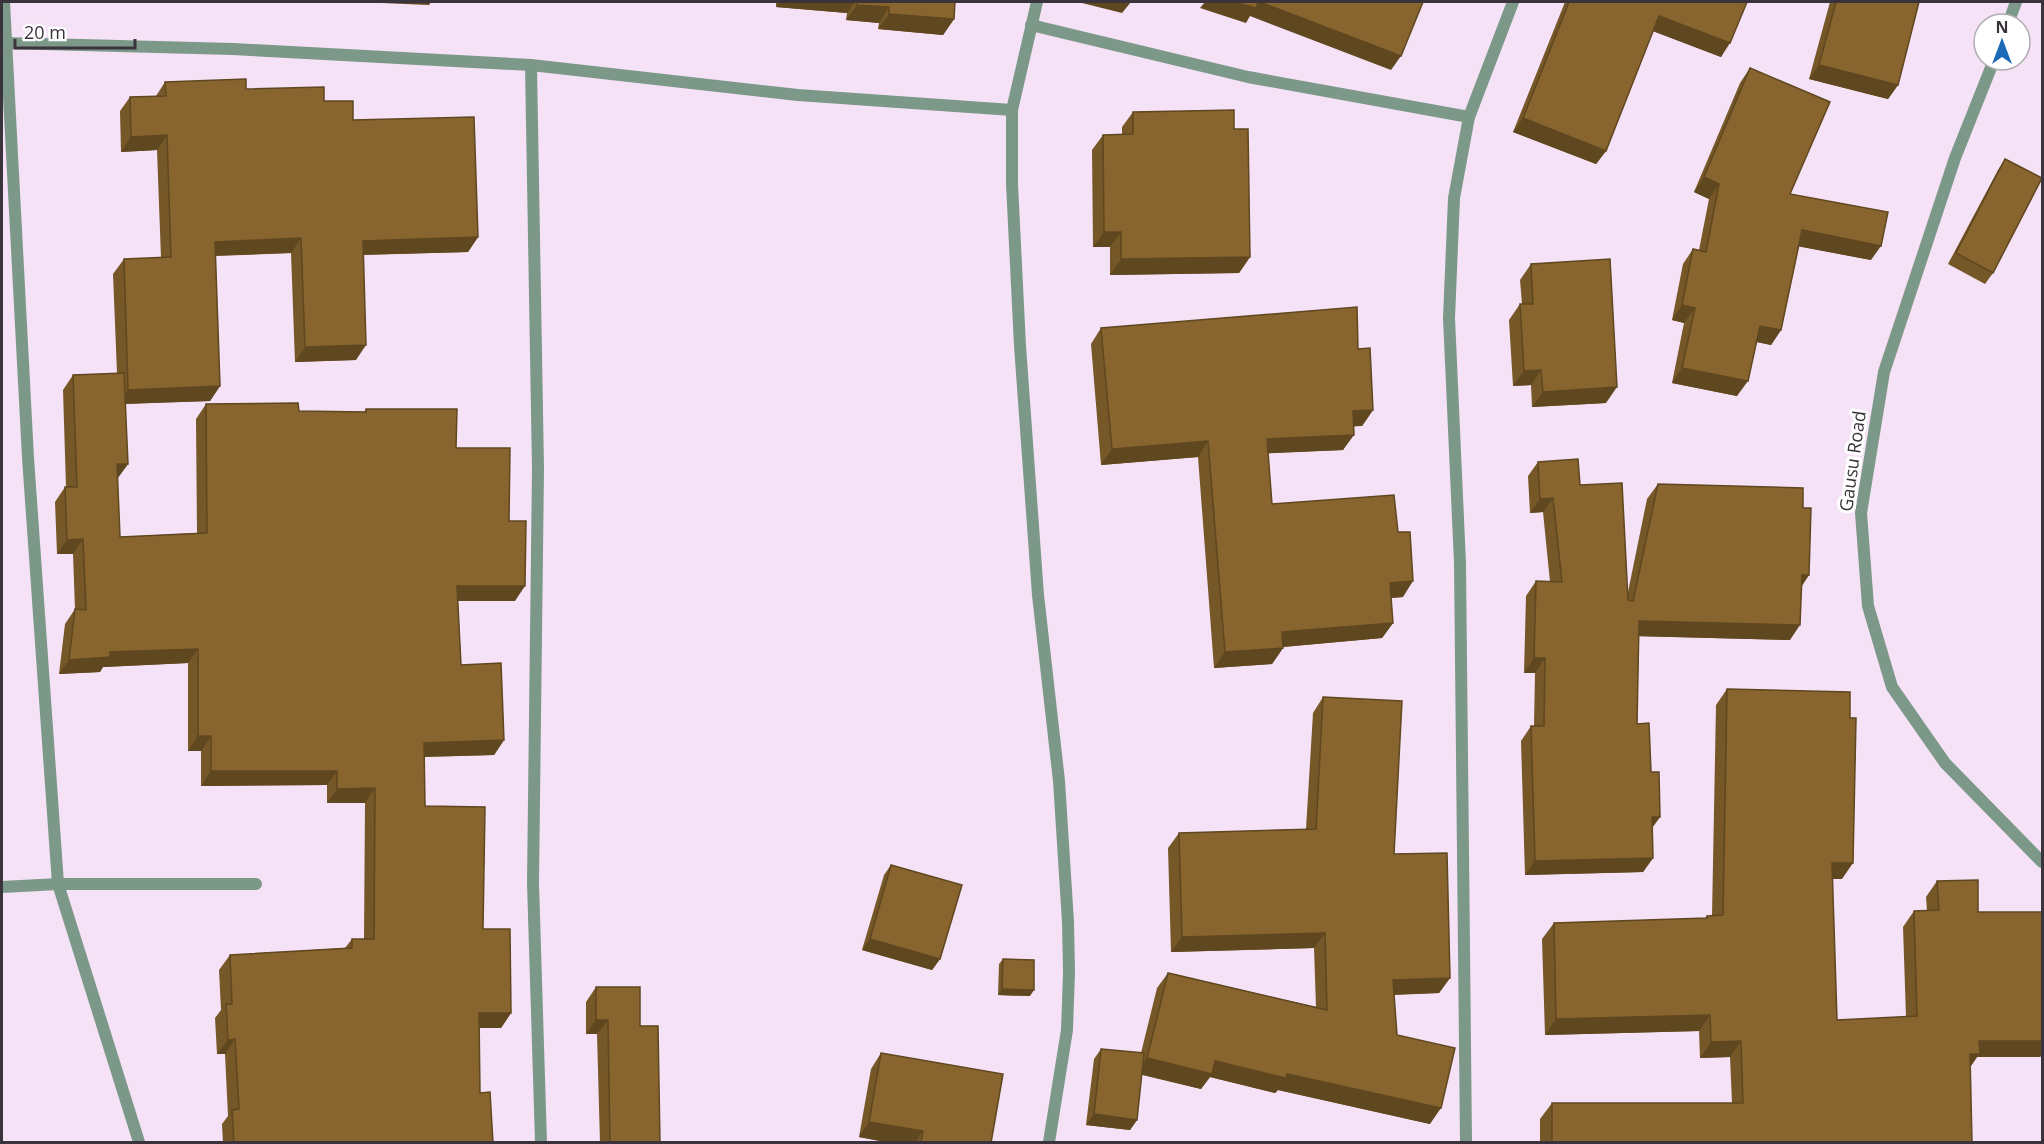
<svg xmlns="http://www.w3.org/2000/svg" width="2044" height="1144" font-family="'Open Sans',sans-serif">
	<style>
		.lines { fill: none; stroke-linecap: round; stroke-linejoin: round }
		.street { stroke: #7c9888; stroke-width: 12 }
		.wall { fill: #755728 }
		.shaded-wall { fill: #5f4720 }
		.building { fill: #88652e; stroke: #5f4720; stroke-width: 1.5 }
		.labels { text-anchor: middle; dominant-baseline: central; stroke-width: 6; stroke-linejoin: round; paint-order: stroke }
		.street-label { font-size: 18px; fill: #3a333b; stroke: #fff }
	</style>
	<rect width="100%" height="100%" fill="#f5e2f6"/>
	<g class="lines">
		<g class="street">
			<path d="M4,2l24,456 30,426 81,258"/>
			<path d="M1037,2l-25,108v74l8,162 18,249 21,186 9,141 1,50 -2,58 -18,112"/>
			<path d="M2008,24l8,-22"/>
			<path d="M1031,25l217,52 221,40"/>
			<path d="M5,43l228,6 298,16 267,30 214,15"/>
			<path d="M1994,60l-39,98 -71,214 -23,141 7,93 24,81 53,76 97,99"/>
			<path d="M531,65l7,404 -5,414 8,259"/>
			<path d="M2,887l56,-3h198"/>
			<path d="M1466,1142l-6,-579 -11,-245 5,-120 15,-81 44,-115"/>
		</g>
	</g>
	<g class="wall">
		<path d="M776,2h179l-1,17 -11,16 -65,-6 1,-6 -33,-3 1,-7 -71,-6z"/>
		<path d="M1565,2h182l-26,55 -68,-26 -47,120 -10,13 -83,-32z"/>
		<path d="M1830,2h89l-21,83 -10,14 -79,-20z"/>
		<path d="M1750,68l40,126 81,66 -73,-14 -17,84 -10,15 -15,-3 -19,54 -65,-13 12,-60 -12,-3 11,-56 10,-15 6,1 10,-51 -15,-7 46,-109z"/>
		<path d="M165,82l81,7 78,12 29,19 125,117 -10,15 -105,3 -7,105 -61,2 -4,-109 -76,3 5,130 -10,15 -85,3 3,60 -11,15 3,58 77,-4 -1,-114 10,-15 93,7 65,1 2,-3 90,39 53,73 6,80h-57l3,64 43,75 -10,15 -70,2 1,49 58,123 28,84 -10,15h-22l1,65 13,50h-270l-1,-19 6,-8 -3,-62h-8l-2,-36 6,-8 -2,-40 11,-15 115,-7 7,-9h12l1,-136h-38v-18l-126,1v-35h-13v-88l-85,4 -3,5 -41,2 6,-50 10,-15 -2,-55h-16l-2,-52 10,-15h1l-3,-97 10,-15 44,-2 -4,-99 11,-15 37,-1 -4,-108 -36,2 -1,-41 10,-14 26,-1z"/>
		<path d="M1133,112l101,17 16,128 -11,16 -129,2v-28h-17l-1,-97 11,-15h19v-8z"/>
		<path d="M2005,159l-12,114 -8,11 -37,-20 50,-94z"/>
		<path d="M1531,264l75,139 -74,4 -1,-22 -18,1 -4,-66 11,-16h2l-2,-24z"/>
		<path d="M1101,328l257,21 15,61 -11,16h-8l-11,24 -75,3 4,51 131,93 -12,1 2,25 -11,15 -99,9v1l-11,16 -58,4 -16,-211 -97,8 -10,-121z"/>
		<path d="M1538,462l42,23 48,107 19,-93 11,-15 145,24 6,67 -7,11 -12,54 -151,-4 -2,88 14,48 9,45 -8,10 1,31 -10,14 -118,3 -4,-134 10,-15h3l1,-53h-11l2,-77 10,-15 14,1 -7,-70 -13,1 -2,-37z"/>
		<path d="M1727,689l115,190h-10l5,141 69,-3 -3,-90 11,-16h13l-1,-14 11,-16 41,31h65v141l-3,4h-63l-7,10 2,76h-432v-24l12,-16h180l-2,-46 -30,1 -1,-27 -154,4 -3,-96 12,-16 151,-5 2,-2h5l4,-211z"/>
		<path d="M1323,697l127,281 -11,15 -45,2 3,40 33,89 -152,-34 -3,3 -65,-16 -9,12 -59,-14 -5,45 -7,10 -44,-5 8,-66 7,-10 40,4 16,-65 11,-15 148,34 -2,-59 -143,4 -3,-104 11,-15 127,-4 7,-116z"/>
		<path d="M891,865l49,94 -8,11 -70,-20 22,-75z"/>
		<path d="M1003,959l27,37 -32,-1 1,-31z"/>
		<path d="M596,987l44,39 20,117h-60l-3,-109h-11v-32z"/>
		<path d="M881,1053l110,90h-100l-32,-6 12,-68z"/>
	</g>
	<g class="shaded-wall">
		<path d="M358,2h73l-2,3z"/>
		<path d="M780,2h75l-8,11 -71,-6z"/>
		<path d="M1083,2h48l-9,11 -40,-10z"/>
		<path d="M1205,2h55l141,54 -10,14 -141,-54 -4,7 -46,-15z"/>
		<path d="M857,5l32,2 -10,16 -33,-3z"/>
		<path d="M889,14l65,5 -11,16 -65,-6z"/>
		<path d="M1659,16l71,27 -9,14 -71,-27z"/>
		<path d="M1819,65l79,20 -10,14 -79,-20z"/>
		<path d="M1523,118l83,33 -10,13 -83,-32z"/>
		<path d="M167,135l-10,15 -36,2 10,-15z"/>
		<path d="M1704,177l15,7 -10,15 -15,-7z"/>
		<path d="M1802,230l79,16 -10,14 -80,-15z"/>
		<path d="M1104,232h17l-11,15h-17z"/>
		<path d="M478,237l-10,15 -115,3 10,-14z"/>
		<path d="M301,238l-10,15 -86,3 10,-14z"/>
		<path d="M1250,257l-11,16 -129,2 11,-16z"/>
		<path d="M1682,305l13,3 -11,15 -12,-3z"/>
		<path d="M1760,326l21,4 -10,15 -22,-5z"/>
		<path d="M366,345l-10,15 -61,2 10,-15z"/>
		<path d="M1682,368l66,13 -11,15 -65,-13z"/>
		<path d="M1541,370l-10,15 -18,1 11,-15z"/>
		<path d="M220,386l-10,15 -92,3 10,-14z"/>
		<path d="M1617,387l-11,16 -74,4 11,-15z"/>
		<path d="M1373,410l-11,16 -20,1 11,-16z"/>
		<path d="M1354,435l-11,15 -87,4 11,-15z"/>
		<path d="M1208,441l-10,16 -97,8 11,-16z"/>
		<path d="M117,464h11l-11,15z"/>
		<path d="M1553,498l-10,14 -13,1 10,-14z"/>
		<path d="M83,539l-10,15h-16l10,-14z"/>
		<path d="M1802,575h7l-10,14z"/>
		<path d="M1413,581l-10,16 -24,2 11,-16z"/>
		<path d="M457,586h68l-10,15h-68z"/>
		<path d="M1639,621l161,4 -10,15 -161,-4z"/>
		<path d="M1393,623l-11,15 -111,10 11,-16z"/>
		<path d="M1283,648l-11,16 -58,4 11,-16z"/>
		<path d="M198,649l-10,14 -85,4 -3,5 -41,2 10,-14 41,-8z"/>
		<path d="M1534,658h11l-10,15h-11z"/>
		<path d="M198,736h13l-10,15h-13z"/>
		<path d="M504,740l-10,15 -80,2 10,-14z"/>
		<path d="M211,771h126l-10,14 -126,1z"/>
		<path d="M375,788l-10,15h-38l10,-14z"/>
		<path d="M1652,817h8l-10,14z"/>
		<path d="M1653,858l-10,14 -118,3 10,-14z"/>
		<path d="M1832,863h21l-11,16h-21z"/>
		<path d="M1325,933l-11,15 -143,4 11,-15z"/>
		<path d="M870,939l70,20 -8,11 -70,-20z"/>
		<path d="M1450,978l-11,15 -57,2 11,-15z"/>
		<path d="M1002,989l32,1 -4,6 -32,-1z"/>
		<path d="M479,1013h32l-10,15h-32z"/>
		<path d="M1710,1015l-11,16 -154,4 11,-16z"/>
		<path d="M596,1020h12l-11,14h-11z"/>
		<path d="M235,1039l-10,15h-8l11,-14z"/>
		<path d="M1741,1041l-11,16 -30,1 11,-16z"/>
		<path d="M1979,1041h64v12l-3,4h-63l-8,12 -10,1z"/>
		<path d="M1147,1058l68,3 72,13 154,34 -11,16 -152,-34 -3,3 -65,-16 -9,12 -65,-16z"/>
		<path d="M1094,1114l43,6 -7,10 -44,-5z"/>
		<path d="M869,1122l54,9 -8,12h-24l-32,-6z"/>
	</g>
	<g class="building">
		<path d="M857,2h98l-1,17 -65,-5v-7l-32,-2z"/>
		<path d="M1234,2h24l-2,6z"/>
		<path d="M1260,2h163l-22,54z"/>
		<path d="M1569,2h178l-17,41 -71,-27 -53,135 -83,-33z"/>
		<path d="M1836,2h83l-21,83 -79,-20z"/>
		<path d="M1750,68l80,34 -40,92 98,18 -7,34 -79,-16 -21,100 -21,-4 -12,55 -66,-13 13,-60 -13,-3 11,-56 13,3 13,-68 -15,-7z"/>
		<path d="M246,79v10l78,-2v14h29v19l121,-3 4,120 -115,4 3,104 -61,2 -4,-109 -86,4 5,144 -92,4 -4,-131 47,-2 -4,-122 -36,2 -1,-40 36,-1 -1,-14z"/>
		<path d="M1234,110v19h14l2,128 -129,2v-27h-17l-1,-97 30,-1v-22z"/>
		<path d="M2005,159l37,19 -49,95 -37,-20z"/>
		<path d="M1610,259l7,128 -74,5 -2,-22 -17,1 -4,-67h13l-2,-40z"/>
		<path d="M1357,307l1,42 12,-1 3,62 -20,1 1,24 -87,4 5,65 122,-9 4,37h12l3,49 -23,2 3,40 -111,9 1,16 -58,4 -17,-211 -96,8 -11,-121z"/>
		<path d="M124,373l4,91h-11l3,73 87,-4 -1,-129 92,-1 1,8 67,1v-3h91l-1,39h54l-1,73h17l-1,65h-68l4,79 40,-2 3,77 -80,3 1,63 60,1 -2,122h27l1,84h-32l1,80 10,-1 3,51h-259l-2,-33 7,-1 -4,-70 -7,1 -2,-36h6l-2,-49 122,-7v-9h22l1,-151 -38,1v-18h-126v-35h-13v-87l-88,3v5l-41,3 6,-51 11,1 -3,-71 -16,1 -2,-53h12l-4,-112z"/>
		<path d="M1578,459l2,26 42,-2 6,117 5,1 25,-117 145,4v20h8l-2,67h-7l-2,50 -161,-4 -2,103 12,-1 2,49h8l1,45h-8l1,41 -118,3 -4,-135h13l1,-68h-11l2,-77 26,1 -9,-84 -13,1 -2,-37z"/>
		<path d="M1727,689l123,3v26h6l-3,145h-21l5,157 80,-4 -3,-105 25,-1 -2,-29 41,-1v32h65v129h-64l1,13h-10l2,89h-420v-40h191l-2,-62 -30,1 -1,-27 -154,4 -2,-96 153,-5v-2l16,-1z"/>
		<path d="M1323,697l79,4 -8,153 53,-1 3,125 -57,2 4,55 58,13 -14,60 -154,-34 -1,4 -71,-17 -3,13 -65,-16 21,-85 159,37 -2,-77 -143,4 -3,-104 137,-4z"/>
		<path d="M891,865l71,20 -22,74 -70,-20z"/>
		<path d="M1003,959l31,1v30l-32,-1z"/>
		<path d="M596,987h44v39h18l2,117h-50l-2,-123h-12z"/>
		<path d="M1101,1049l43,4 -7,67 -43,-6z"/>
		<path d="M881,1053l122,21 -12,69h-70l2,-12 -54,-9z"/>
	</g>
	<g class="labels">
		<g class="street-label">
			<text transform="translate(1852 461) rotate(-82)">Gausu Road</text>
		</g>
	</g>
	<rect width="2044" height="1144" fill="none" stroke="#3a333b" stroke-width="6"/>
	<g transform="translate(2002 42)"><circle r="28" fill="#ffffff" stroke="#b0adb1" stroke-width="1.5"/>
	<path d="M0-4.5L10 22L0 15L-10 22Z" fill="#1c69b8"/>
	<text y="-9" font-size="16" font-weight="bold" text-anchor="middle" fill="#3a333b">N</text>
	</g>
	<path d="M15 39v9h120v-9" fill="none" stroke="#3a333b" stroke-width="3"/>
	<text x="24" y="39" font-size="18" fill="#3a333b" stroke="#ffffff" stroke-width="4.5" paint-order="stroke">20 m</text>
</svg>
